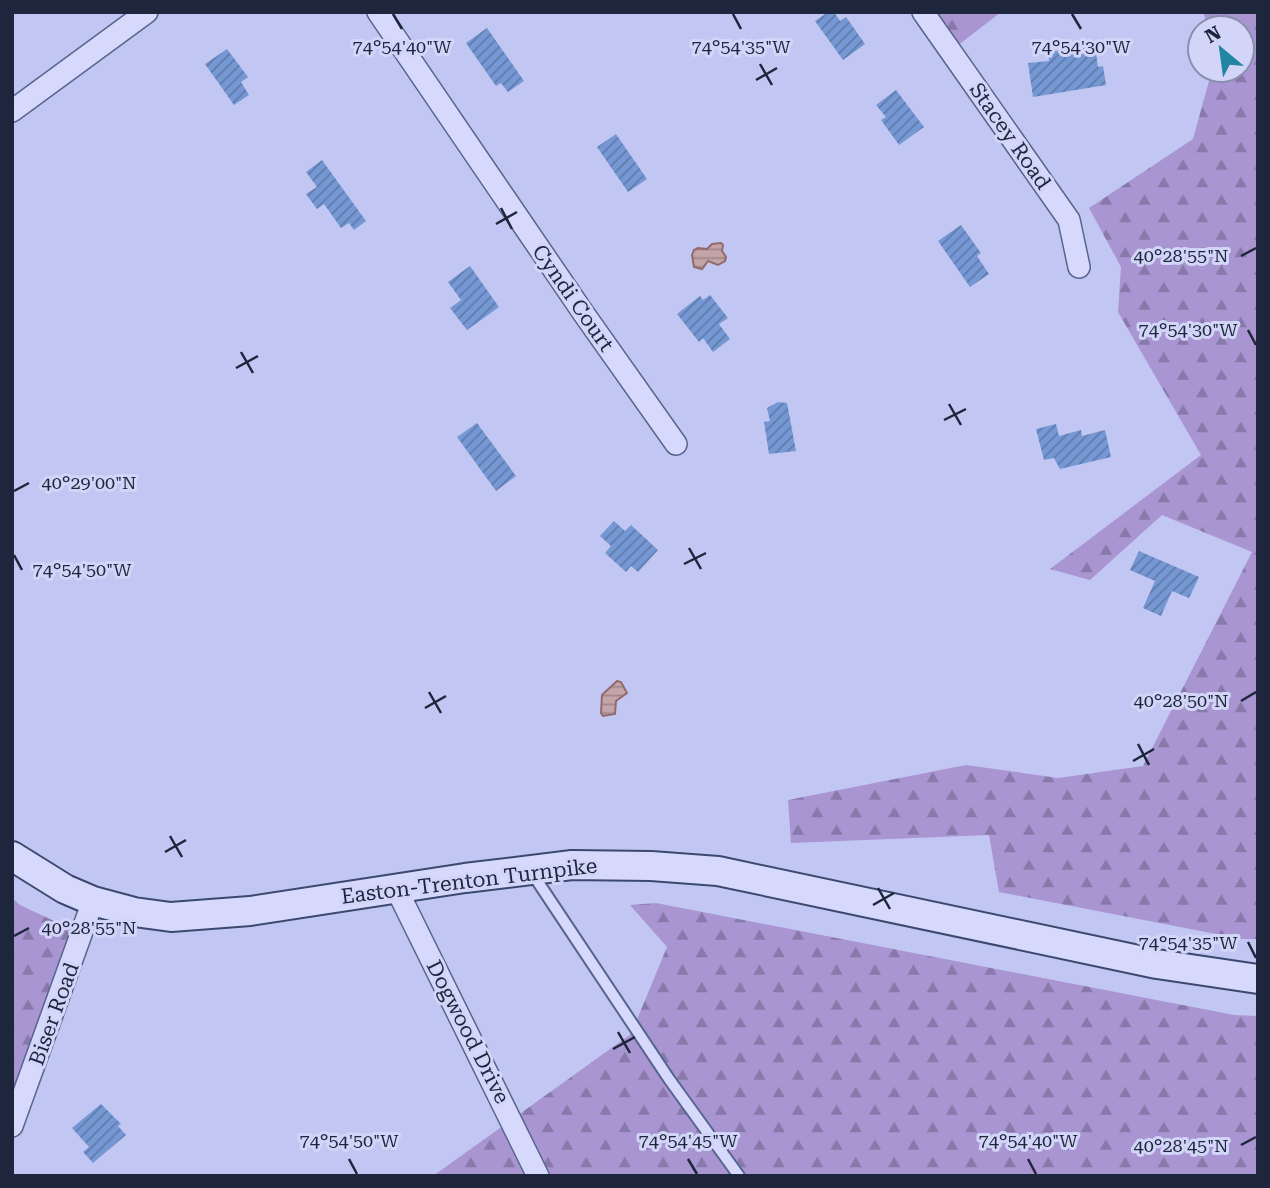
<svg xmlns="http://www.w3.org/2000/svg" width="1270" height="1188" font-family="'Roboto Serif',serif">
	<style>
		.forest { fill: url(#forest-firs) }
		.water { fill: url(#water-rules); stroke: #936a6c; stroke-width: 2 }
		.building { fill: url(#building-hatch) }
		.lines { fill: none; stroke-linecap: round; stroke-linejoin: round }
		.lane-casing { stroke: #57658d; stroke-width: 14 }
		.street-casing { stroke: #57658d; stroke-width: 24 }
		.secondary-casing { stroke: #3b496f; stroke-width: 32 }
		.lane { stroke: #d6d9fc; stroke-width: 10 }
		.street { stroke: #d6d9fc; stroke-width: 21 }
		.secondary { stroke: #d6d9fc; stroke-width: 28 }
		.ticks { fill: none; stroke: #1d263c; stroke-width: 2.5 }
		.labels { text-anchor: middle; dominant-baseline: central; stroke-width: 6; stroke-linejoin: round; paint-order: stroke }
		.street-label { font-size: 21px; fill: #1d263c; stroke: #d2d5f8 }
		.ticks-label { font-size: 18px; text-anchor: middle; fill: #1d263c; stroke: #d2d5f8; stroke-width: 6; stroke-linejoin: round; paint-order: stroke }
	</style>
	<defs>
		<pattern id="forest-firs" width="22" height="20" patternUnits="userSpaceOnUse" patternTransform="scale(1.75)"><rect width="22" height="20" fill="#a995d1"/><path d="M5 1l3.5 6h-7zM16 11l3.5 6h-7z" fill="#8979ab"/></pattern>
		<pattern id="water-rules" width="6" height="5" patternUnits="userSpaceOnUse" patternTransform="scale(1.75)"><rect width="6" height="5" fill="#c4a5a7"/><path d="M0 2.5h6" fill="none" stroke="#9f8689"/></pattern>
		<pattern id="building-hatch" width="6" height="6" patternUnits="userSpaceOnUse" patternTransform="scale(1.75)"><rect width="6" height="6" fill="#7597d3"/><path d="M-1 1l2-2M0 6l6-6M5 7l2-2" fill="none" stroke="#5f7bac"/></pattern>
	</defs>
	<rect width="100%" height="100%" fill="#c2c6f2"/>
	<g class="forest">
		<path d="M912,12h89l-58,45z"/>
		<path d="M1203,12h55v927h-16l-243,-47 -10,-57 -198,8 -3,-43 178,-35 92,13 85,-12 109,-214 -90,-37 -72,65 -40,-11 151,-114 -83,-143 3,-45 -32,-59 104,-69 19,-69h30v-42h-33z"/>
		<path d="M12,898l8,7 66,31 -74,196z"/>
		<path d="M656,903l578,112 24,1v160h-825l198,-142 36,-87 -37,-42z"/>
	</g>
	<g class="water">
		<path d="M721,243l2,2 -1,6 4,6 -1,4 -7,4 -10,-4 -6,8 -8,-2 -2,-12 2,-5 4,-2 9,1 5,-5z"/>
		<path d="M617,681l4,1 6,11 -11,8 -1,13 -12,2 -2,-3 1,-18z"/>
	</g>
	<g class="building">
		<path d="M828,12h6l6,9 6,-4 19,27 -22,16 -28,-39z"/>
		<path d="M487,28l37,53 -16,11 -7,-9 -5,3 -30,-43z"/>
		<path d="M1095,46l3,21 5,-1 3,19 -73,12 -5,-34 21,-2 -1,-9z"/>
		<path d="M227,49l21,28 -7,5 8,13 -15,10 -29,-41z"/>
		<path d="M896,90l28,37 -25,18 -18,-25 5,-3 -10,-12z"/>
		<path d="M616,134l31,45 -19,13 -31,-45z"/>
		<path d="M322,160l44,61 -12,9 -5,-7 -8,5 -17,-24 -7,5 -11,-15 11,-7 -11,-15z"/>
		<path d="M961,225l20,28 -4,3 12,18 -19,13 -32,-46z"/>
		<path d="M470,266l29,41 -32,23 -17,-22 11,-8 -13,-18z"/>
		<path d="M710,295l18,23 -9,6 11,15 -17,13 -10,-14 -4,4 -22,-28 23,-18 3,4z"/>
		<path d="M778,402l9,1 9,48 -27,3 -5,-32 6,-1 -3,-13z"/>
		<path d="M477,423l39,53 -20,15 -39,-54z"/>
		<path d="M1056,424l3,12 22,-6 1,6 23,-6 6,27 -51,12 -6,-11 -10,2 -8,-31z"/>
		<path d="M614,521l11,10 6,-6 27,25 -20,22 -7,-6 -5,6 -21,-19 6,-7 -11,-10z"/>
		<path d="M1139,551l60,26 -10,21 -17,-7 -11,25 -18,-8 12,-27 -25,-11z"/>
		<path d="M101,1104l20,20 -3,2 8,9 -33,28 -10,-11 6,-5 -17,-19z"/>
	</g>
	<g class="lines">
		<g class="lane-casing">
			<path id="lane" d="M532,873l137,206 70,97"/>
		</g>
		<g class="street-casing">
			<g id="street">
				<path d="M378,12l206,302 92,130"/>
				<path d="M923,12l146,208 10,47"/>
				<path d="M12,111l135,-99"/>
				<path d="M396,888l142,288"/>
				<path d="M12,1126l81,-225"/>
			</g>
		</g>
		<g class="secondary-casing">
			<path id="secondary" d="M12,856l53,33 28,12 41,11 37,5 79,-6 215,-33 107,-13 79,1 67,5 439,93 101,15"/>
		</g>
		<use href="#lane" class="lane"/>
		<use href="#street" class="street"/>
		<use href="#secondary" class="secondary"/>
	</g>
	<path class="ticks" d="M393,14l9,15M733,14l8,15M1072,14l9,15M760,64l12,21M756,80l21,-12M501,208l11,21M496,224l21,-12M1241,256l15,-8M1248,330l8,15M241,352l12,21M236,368l22,-12M949,404l12,21M944,420l22,-11M14,491l15,-8M689,548l12,21M14,555l8,15M684,564l22,-11M429,692l12,21M1241,701l15,-9M425,708l21,-12M1138,744l11,21M1133,761l21,-12M170,836l12,21M165,852l21,-12M878,888l12,21M873,905l21,-12M14,936l15,-8M1248,942l8,16M618,1032l12,21M613,1049l22,-12M1241,1145l15,-8M349,1159l8,15M688,1159l9,15M1028,1159l8,15"/>
	<g class="labels">
		<g class="street-label">
			<text transform="translate(1010 136) rotate(55)">Stacey Road</text>
			<text transform="translate(573 298) rotate(55)">Cyndi Court</text>
			<text transform="translate(469 881) rotate(-7)">Easton-Trenton Turnpike</text>
			<text transform="translate(54 1014) rotate(-70)">Biser Road</text>
			<text transform="translate(468 1032) rotate(63)">Dogwood Drive</text>
		</g>
	</g>
	<g class="ticks-label">
		<text x="402" y="53">74°54'40"W</text>
		<text x="741" y="53">74°54'35"W</text>
		<text x="1081" y="53">74°54'30"W</text>
		<text x="1181" y="262">40°28'55"N</text>
		<text x="1188" y="336">74°54'30"W</text>
		<text x="89" y="489">40°29'00"N</text>
		<text x="82" y="576">74°54'50"W</text>
		<text x="1181" y="707">40°28'50"N</text>
		<text x="89" y="934">40°28'55"N</text>
		<text x="1188" y="949">74°54'35"W</text>
		<text x="349" y="1147">74°54'50"W</text>
		<text x="688" y="1147">74°54'45"W</text>
		<text x="1028" y="1147">74°54'40"W</text>
		<text x="1181" y="1152">40°28'45"N</text>
	</g>
	<rect width="1270" height="1188" fill="none" stroke="#1d263c" stroke-width="28"/>
	<g transform="translate(1221 49) rotate(331)"><circle r="33" fill="#d2d5f8" stroke="#8a8fad" stroke-width="2"/>
	<path d="M0-5L12 26L0 18L-12 26Z" fill="#2286a2"/>
	<text y="-10" font-size="19" font-weight="bold" text-anchor="middle" fill="#1d263c">N</text>
	</g>
</svg>
